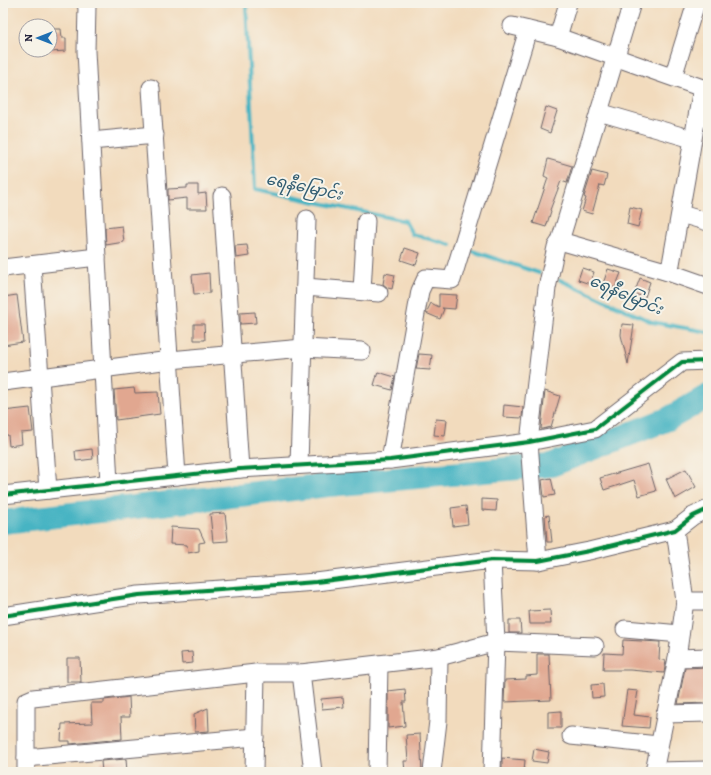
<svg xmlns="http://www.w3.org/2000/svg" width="711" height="775" font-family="Alegreya,'Noto Sans Myanmar',serif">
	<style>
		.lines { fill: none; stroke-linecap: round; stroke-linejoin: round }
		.stream { stroke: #47b4c3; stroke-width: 4 }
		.river { stroke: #47b4c3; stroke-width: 24 }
		.building { fill: #e1a790 }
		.minor-casing { stroke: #6b6368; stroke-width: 19 }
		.minor { stroke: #fff; stroke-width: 17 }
		.cycleway-casing { stroke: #f7f3e8; stroke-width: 6 }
		.cycleway { stroke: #00873e; stroke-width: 4 }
		.labels { text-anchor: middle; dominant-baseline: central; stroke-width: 4; stroke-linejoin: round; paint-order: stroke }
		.water-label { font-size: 16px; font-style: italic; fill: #315c71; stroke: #f7f3e8 }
	</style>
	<rect width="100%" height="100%" fill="#f7f3e8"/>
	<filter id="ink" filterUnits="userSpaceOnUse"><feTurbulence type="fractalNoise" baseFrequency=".025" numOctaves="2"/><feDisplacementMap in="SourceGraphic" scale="8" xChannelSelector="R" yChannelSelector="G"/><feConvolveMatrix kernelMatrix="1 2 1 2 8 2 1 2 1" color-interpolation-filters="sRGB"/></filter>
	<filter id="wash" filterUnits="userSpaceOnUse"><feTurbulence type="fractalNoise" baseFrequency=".012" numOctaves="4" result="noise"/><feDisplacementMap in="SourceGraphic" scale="16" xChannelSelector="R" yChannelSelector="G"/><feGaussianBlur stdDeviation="0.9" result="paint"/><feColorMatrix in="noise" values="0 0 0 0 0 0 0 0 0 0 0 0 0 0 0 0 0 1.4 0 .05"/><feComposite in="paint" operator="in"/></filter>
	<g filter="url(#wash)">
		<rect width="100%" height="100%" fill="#f2dbbd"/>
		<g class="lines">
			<g class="stream">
				<path d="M246,3l9,186 150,32 7,13 39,11"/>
				<path d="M472,251l67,22"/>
				<path d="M560,280l92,42 56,10"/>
			</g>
			<path class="river" d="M3,522l325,-37 223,-20 117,-46 40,-23"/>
		</g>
		<g id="blocks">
			<g class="building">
				<path d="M50,29h11l1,9h4v13l-16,1z"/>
				<path d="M546,107l11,4 -7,22 -10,-4z"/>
				<path d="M548,159l24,7 -5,17 -6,-2 -11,29 1,1 -5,16 -13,-4 15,-45 -4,-2z"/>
				<path d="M592,171l15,4 -3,11 -4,-1 -8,29 -10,-3 4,-13 -2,-1z"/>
				<path d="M187,185h11v9l8,-1 1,16h-20v-11l-19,2v-11l19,-1z"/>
				<path d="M630,207l12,3 -4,17 -11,-3z"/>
				<path d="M122,226l2,16 -18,3 -1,-17z"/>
				<path d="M247,245l2,11 -13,2 -1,-12z"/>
				<path d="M405,248l15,5 -4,12 -15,-5z"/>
				<path d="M582,268l12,4 -4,12 -12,-4z"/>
				<path d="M608,269l13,4 -6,15 -12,-4z"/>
				<path d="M209,273l1,20 -16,1 -2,-19z"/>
				<path d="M385,273l10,2 -3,14 -4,-1 -5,-4z"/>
				<path d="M640,278l10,4 -5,15 -11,-3z"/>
				<path d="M439,294l18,1 -2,14 -13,-1 2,1 -4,10 -14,-6 5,-10 8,4z"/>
				<path d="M17,295l6,47 -20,3v-48z"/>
				<path d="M255,312l1,11 -16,1v-11z"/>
				<path d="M194,324h10l1,16h-11z"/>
				<path d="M622,324l12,1 -6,39 -7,-29z"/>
				<path d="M419,354l13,1 -2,15 -14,-1z"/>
				<path d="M378,372l17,5 -3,13 -18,-5z"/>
				<path d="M134,388l1,5 23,-1 2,22 -44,6 -2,-30z"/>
				<path d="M545,391l15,5 -9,31 -8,2h-2z"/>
				<path d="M504,405l19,2 -1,11 -19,-1z"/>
				<path d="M30,408l3,24 -12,1 1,11 -13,2 -1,-11h-5v-24z"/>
				<path d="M436,419l11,1 -2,16 -11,-1z"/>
				<path d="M92,449l1,10 -17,2 -1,-10z"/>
				<path d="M648,464l8,27 -17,5 -5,-16 -30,10 -4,-12z"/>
				<path d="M686,469l10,18 -21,12 -9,-20z"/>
				<path d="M551,478l4,17 -11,2 -2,-17z"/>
				<path d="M482,499l15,1 -1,11 -14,-1z"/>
				<path d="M466,506l2,18 -15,2 -2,-18z"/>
				<path d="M225,513l3,28 -15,1 -3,-28z"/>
				<path d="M549,515l3,27h-5l-2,-26z"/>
				<path d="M171,527l28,2 6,13 -6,1v8l-11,2 -1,-8 -17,-1z"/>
				<path d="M550,610l1,14h-21l-1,-13z"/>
				<path d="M509,620h11l1,13h-12z"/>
				<path d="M623,640l37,2 -1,17 7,2 -2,12 -34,-3h-27l1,-17 18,1z"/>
				<path d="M192,652l1,11 -11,1 -1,-11z"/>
				<path d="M537,654h12l2,46 -47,2 1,-22 21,-1v-3l11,-1z"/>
				<path d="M67,658h13l1,24h-14z"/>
				<path d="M708,667v36l-30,1 7,-36z"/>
				<path d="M603,684l1,13 -12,1 -1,-13z"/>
				<path d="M405,689l1,13h-3l2,24 -17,2v-37z"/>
				<path d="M627,690l11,1 -4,24 16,2 -1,11 -27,-2z"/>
				<path d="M129,697l1,20h-9l1,22 -52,5v-3h-9l1,-17 30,-1 -1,-20h13v-3z"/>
				<path d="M343,697l1,10 -22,2 -1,-10z"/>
				<path d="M208,708l1,23 -14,1 -1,-18z"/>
				<path d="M561,711v17h-13v-16z"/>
				<path d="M420,734l2,38h-17l-1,-11h4l-2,-26z"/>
				<path d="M534,749l15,3 -2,11 -15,-2z"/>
				<path d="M502,758l23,2 -1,12h-22z"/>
				<path d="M126,759l1,13h-25l-1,-11z"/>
			</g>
		</g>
	</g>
	<g filter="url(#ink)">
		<use href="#blocks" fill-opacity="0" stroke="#6b6368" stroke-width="1"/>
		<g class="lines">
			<g class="minor-casing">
				<g id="minor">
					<path d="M85,3l2,3 -1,45 23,432"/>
					<path d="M512,26l46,11 150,53"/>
					<path d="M558,37l10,-34"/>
					<path d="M673,77l23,-74"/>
					<path d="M151,88l26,388"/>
					<path d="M599,112l93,27"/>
					<path d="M91,141l64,-6"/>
					<path d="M222,196l18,273"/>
					<path d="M681,214l27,8"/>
					<path d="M560,241l105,30 43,15"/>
					<path d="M32,265l16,225"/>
					<path d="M3,268l94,-11"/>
					<path d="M665,271l6,-7 31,-176"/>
					<path d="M305,287l74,6"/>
					<path d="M362,291l4,-70"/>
					<path d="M3,382l167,-22 133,-12 59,3"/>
					<path d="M390,460l30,-169 6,-13 26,2 76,-250"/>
					<path d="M299,464l8,-245"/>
					<path d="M3,495l237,-26 150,-9 139,-18 66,-13 87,-67 26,-1"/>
					<path d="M538,561l-9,-119 18,-154 9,-41 4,-6 72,-238"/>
					<path d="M685,601h23"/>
					<path d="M3,616l136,-21 177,-13 176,-22 46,1 51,-10 86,-21 18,-14 15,-7"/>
					<path d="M625,629l55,5"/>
					<path d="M677,658l31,-1"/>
					<path d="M301,673l12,99"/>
					<path d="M665,714l43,-1"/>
					<path d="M571,736l87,9"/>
					<path d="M26,758l229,-21"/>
					<path d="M654,771l54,-1"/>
					<path d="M26,772v-71l7,-3 223,-25h45l138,-16 57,-15 99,4"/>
					<path d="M254,772l2,-99"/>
					<path d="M377,772l2,-108"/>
					<path d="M432,772l6,-51 1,-64"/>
					<path d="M492,772l4,-130 -4,-82"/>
					<path d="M654,772l23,-114 8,-57 -10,-71"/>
				</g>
			</g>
			<use href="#minor" class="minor"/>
			<g class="cycleway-casing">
				<g id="cycleway">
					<path d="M3,495l237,-26 150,-9 139,-18 66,-13 87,-67 26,-1"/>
					<path d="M3,616l136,-21 177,-13 176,-22 46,1 51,-10 86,-21 18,-14 15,-7"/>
				</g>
			</g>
			<use href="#cycleway" class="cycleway"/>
		</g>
	</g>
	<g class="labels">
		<g class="water-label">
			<text transform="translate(304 187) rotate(12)">ရေနီမြောင်း</text>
			<text transform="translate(626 295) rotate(23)">ရေနီမြောင်း</text>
		</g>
	</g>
	<rect width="711" height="775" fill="none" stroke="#f7f3e8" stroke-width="16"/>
	<g transform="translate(38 38) rotate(270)"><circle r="19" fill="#f7f3e8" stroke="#a29fa3"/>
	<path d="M0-3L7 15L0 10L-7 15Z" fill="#1f6fb2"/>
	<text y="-6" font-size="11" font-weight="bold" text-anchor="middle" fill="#22223b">N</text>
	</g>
</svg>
